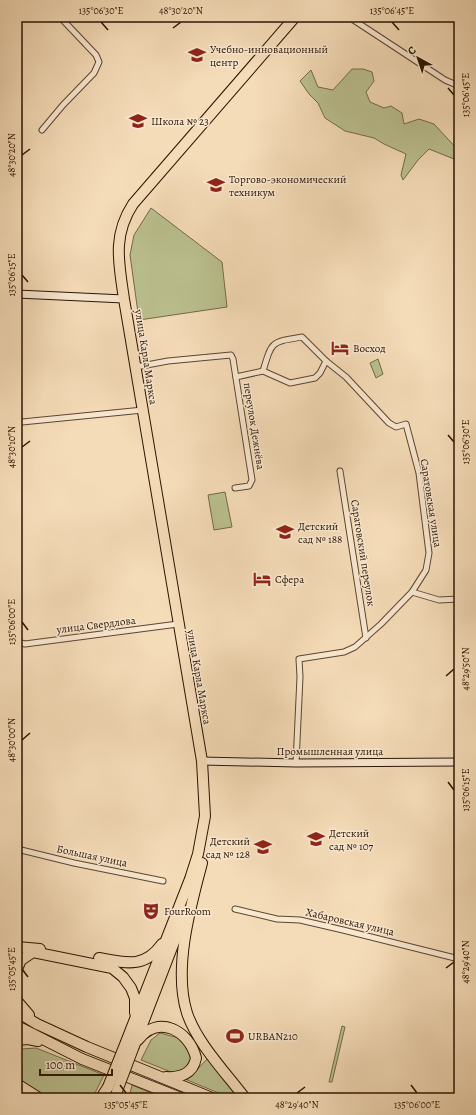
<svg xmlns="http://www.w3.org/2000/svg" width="476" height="1115" font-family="Alegreya,serif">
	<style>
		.green { fill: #bbc08f; stroke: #736a48 }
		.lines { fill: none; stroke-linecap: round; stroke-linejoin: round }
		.street-casing { stroke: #5e452e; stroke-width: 7 }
		.secondary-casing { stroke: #2b1300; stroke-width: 9 }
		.highway-casing { stroke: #2b1300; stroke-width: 12 }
		.street { stroke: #f8e8d1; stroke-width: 5 }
		.secondary { stroke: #f8e8d1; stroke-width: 7 }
		.highway { stroke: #f5dcb8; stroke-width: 10 }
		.highway-bridge-casing { stroke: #2b1300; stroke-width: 12; stroke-linecap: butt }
		.highway-bridge { stroke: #f5dcb8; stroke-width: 10 }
		.ticks { fill: none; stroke: #2b1300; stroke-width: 1.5 }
		.labels { text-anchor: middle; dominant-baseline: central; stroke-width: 3; stroke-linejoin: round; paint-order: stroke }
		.poi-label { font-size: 11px; fill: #2b1300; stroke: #f8e8d1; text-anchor: start }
		.street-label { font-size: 11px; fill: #2b1300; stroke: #f8e8d1 }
		.neatline { fill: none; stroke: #2b1300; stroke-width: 1.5 }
		.ticks-label { font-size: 10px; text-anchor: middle; fill: #2b1300 }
	</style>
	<rect width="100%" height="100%" fill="#f5dcb8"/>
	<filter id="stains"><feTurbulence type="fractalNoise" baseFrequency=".005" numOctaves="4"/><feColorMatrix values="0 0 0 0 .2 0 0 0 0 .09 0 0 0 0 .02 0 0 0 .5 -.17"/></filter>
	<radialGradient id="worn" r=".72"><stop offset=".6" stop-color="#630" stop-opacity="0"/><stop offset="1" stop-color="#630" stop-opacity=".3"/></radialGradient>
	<g class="green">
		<path d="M352,69h11l9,3 2,9 -8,11 4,10 14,6 7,-2 11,7 2,11 15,-5 15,5 25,27v10l-30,-12 -11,11 -15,20 -2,-5 5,-21 -22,-10 -10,-6 -29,-7 -20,-13 -7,-15 -9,-9 -9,-13 11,-11 7,17 15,3z"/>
		<path d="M151,208l71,54 5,45 -88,13 -9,-65 4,-20z"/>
		<path d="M378,359l5,15 -7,4 -6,-15z"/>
		<path d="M225,492l7,35 -18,3 -6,-35z"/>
		<path d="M342,1026l3,1 -13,55h-3z"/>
		<path d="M160,1033l22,6c12,18 15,24 -6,35l-35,-14 10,-20z"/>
		<path d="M36,1048l68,27 -11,22 -45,1 -31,-20v-27l4,-2z"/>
		<path d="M210,1056l30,42h-9l-44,-18z"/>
		<path d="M132,1085l31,13h-34z"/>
	</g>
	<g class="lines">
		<g class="street-casing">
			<g id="street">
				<path d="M349,17l96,63 14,6"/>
				<path d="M42,130l21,-25 31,-32 5,-11 -3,-7 -36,-38"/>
				<path d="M136,367l32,-6 63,-6 2,4 19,121 -3,6 -14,2"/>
				<path d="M263,371c9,-30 8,-29 39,-34l24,24 20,16 43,46 7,4 10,-3 13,49 10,80 -3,17 -14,22 -31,32 -26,23 -11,5 -45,7 1,18 -4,86"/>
				<path d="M236,377l27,-6 27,12 25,-5 5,-5 6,-12"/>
				<path d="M17,420l5,2 121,-12"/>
				<path d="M340,471l26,167"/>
				<path d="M412,592l27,8 20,-1"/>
				<path d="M17,642l8,2 153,-20"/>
				<path d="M17,849l57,14 89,18"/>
				<path d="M235,909l42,10 23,1 43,10 116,29"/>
			</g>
		</g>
		<g class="secondary-casing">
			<g id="secondary">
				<path d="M17,294l107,5"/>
				<path d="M202,761l94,2 163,-1"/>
			</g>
		</g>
		<g class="highway-casing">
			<g id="highway">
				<path d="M202,863c-12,45 -29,106 -15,150 10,30 39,60 58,85"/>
				<path d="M17,947l23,2"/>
				<path d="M99,958c27,5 45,11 63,-14"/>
				<path d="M17,969l4,-9 12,-8 79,16 11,9 8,11 4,10v15"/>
				<path d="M17,1001l12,14"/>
				<path d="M17,1012l20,12 50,23 125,51"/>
				<path d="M17,1026l65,33 99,39"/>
				<path d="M17,1040l11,-1 10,2"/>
				<path d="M138,1040c20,-26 51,-10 58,18 -3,16 -16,20 -30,19"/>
				<path d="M126,1042l64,-163 8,-25 7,-38 -3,-55 -78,-462c-5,-35 -12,-63 9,-95l162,-187"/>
				<path d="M134,1046l52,-135"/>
				<path d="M17,1084l22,14"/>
				<path d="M101,1098l7,-11"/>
			</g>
		</g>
		<use href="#street" class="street"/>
		<use href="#secondary" class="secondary"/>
		<use href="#highway" class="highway"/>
		<g class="highway-bridge-casing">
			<g id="highway-bridge">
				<path d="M108,1087l18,-45"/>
				<path d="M117,1091l17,-45"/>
			</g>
		</g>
		<use href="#highway-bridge" class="highway-bridge"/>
	</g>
	<path class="ticks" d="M101,22l7,8M392,22l7,8M173,28l8,-6M448,88l6,7M22,155l8,-6M22,275l6,7M448,435l6,7M22,447l8,-6M22,622l6,8M446,676l8,-7M22,740l8,-7M448,782l6,8M446,968l8,-6M22,969l6,8M120,1085l6,8M411,1085l6,8M297,1093l8,-6"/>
	<defs>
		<g id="university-bare" transform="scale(1.38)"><path d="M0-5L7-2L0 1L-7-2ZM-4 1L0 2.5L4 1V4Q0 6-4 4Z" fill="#8f2418" stroke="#f8e8d1" stroke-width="2.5" paint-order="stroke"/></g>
		<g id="school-bare" transform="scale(1.38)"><path d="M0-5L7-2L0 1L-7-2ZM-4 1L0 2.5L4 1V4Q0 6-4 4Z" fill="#8f2418" stroke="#f8e8d1" stroke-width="2.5" paint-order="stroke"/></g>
		<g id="hotel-bare" transform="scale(1.38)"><path d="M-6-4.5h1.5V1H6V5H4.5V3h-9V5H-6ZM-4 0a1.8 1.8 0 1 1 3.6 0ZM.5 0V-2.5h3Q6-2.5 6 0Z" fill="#8f2418" stroke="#f8e8d1" stroke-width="2.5" paint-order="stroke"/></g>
		<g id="theatre-bare" transform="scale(1.38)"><path d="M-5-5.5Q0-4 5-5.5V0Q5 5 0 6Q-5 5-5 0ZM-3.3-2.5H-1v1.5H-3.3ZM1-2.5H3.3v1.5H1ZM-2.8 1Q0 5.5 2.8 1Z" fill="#8f2418" stroke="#f8e8d1" stroke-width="2.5" paint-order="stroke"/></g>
		<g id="stadium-bare" transform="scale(1.38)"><path d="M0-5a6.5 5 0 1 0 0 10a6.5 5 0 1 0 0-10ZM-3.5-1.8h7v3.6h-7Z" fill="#8f2418" stroke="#f8e8d1" stroke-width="2.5" paint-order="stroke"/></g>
	</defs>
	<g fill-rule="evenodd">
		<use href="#university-bare" x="197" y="55"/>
		<use href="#school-bare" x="138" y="121"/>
		<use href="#university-bare" x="216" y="185"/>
		<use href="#hotel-bare" x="340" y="348"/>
		<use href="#school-bare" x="285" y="532"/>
		<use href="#hotel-bare" x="262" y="579"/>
		<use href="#school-bare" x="316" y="839"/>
		<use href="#school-bare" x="263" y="847"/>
		<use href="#theatre-bare" x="151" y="911"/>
		<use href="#stadium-bare" x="235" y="1036"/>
	</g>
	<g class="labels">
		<g class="poi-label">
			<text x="210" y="49">Учебно-инновационный<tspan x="210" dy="13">центр</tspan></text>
			<text x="151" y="121">Школа № 23</text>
			<text x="229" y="179">Торгово-экономический<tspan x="229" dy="13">техникум</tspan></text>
			<text x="353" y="348">Восход</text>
			<text x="298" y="526">Детский<tspan x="298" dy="13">сад № 188</tspan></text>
			<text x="275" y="579">Сфера</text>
			<text x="329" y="833">Детский<tspan x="329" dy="13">сад № 107</tspan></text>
			<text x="250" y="841" text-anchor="end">Детский<tspan x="250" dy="13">сад № 128</tspan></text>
			<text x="164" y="911">FourRoom</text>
			<text x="248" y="1036">URBAN210</text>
		</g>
		<g class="street-label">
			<text transform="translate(146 357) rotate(81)">улица Карла Маркса</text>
			<text transform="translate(254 426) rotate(81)">переулок Дежнёва</text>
			<text transform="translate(431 503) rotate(81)">Саратовская улица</text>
			<text transform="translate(363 553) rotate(81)">Саратовский переулок</text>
			<text transform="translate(96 625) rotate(-7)">улица Свердлова</text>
			<text transform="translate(199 677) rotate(80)">улица Карла Маркса</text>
			<text x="330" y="751">Промышленная улица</text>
			<text transform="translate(92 856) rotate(12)">Большая улица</text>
			<text transform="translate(350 922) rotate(13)">Хабаровская улица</text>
		</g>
	</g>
	<rect width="476" height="1115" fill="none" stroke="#f5dcb8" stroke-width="44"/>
	<g transform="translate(418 58) rotate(320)" stroke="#f8e8d1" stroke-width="3" paint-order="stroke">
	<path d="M0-3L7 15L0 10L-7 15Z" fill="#2b1300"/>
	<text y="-6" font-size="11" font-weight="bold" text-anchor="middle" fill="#2b1300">С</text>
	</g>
	<path d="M40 1069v6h72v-6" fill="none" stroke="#2b1300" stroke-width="2"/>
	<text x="46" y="1069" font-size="12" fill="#2b1300" stroke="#f8e8d1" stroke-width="3" paint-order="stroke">100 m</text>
	<rect x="22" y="22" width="432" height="1071" class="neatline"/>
	<g class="ticks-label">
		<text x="101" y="14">135°06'30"E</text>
		<text x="181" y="14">48°30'20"N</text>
		<text x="392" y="14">135°06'45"E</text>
		<text transform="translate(465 95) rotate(-90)" y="4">135°06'45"E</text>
		<text transform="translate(11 155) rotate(-90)" y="4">48°30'20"N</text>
		<text transform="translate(11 275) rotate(-90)" y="4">135°06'15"E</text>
		<text transform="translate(465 442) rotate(-90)" y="4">135°06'30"E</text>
		<text transform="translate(11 447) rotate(-90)" y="4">48°30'10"N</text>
		<text transform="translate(11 622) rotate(-90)" y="4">135°06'00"E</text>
		<text transform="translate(465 669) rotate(-90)" y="4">48°29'50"N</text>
		<text transform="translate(11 740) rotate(-90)" y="4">48°30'00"N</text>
		<text transform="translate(465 790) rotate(-90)" y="4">135°06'15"E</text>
		<text transform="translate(465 962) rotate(-90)" y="4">48°29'40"N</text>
		<text transform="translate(11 969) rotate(-90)" y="4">135°05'45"E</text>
		<text x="126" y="1108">135°05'45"E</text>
		<text x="297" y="1108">48°29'40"N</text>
		<text x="417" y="1108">135°06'00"E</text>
	</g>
	<rect width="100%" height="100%" filter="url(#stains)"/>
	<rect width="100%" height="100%" fill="url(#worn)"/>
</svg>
